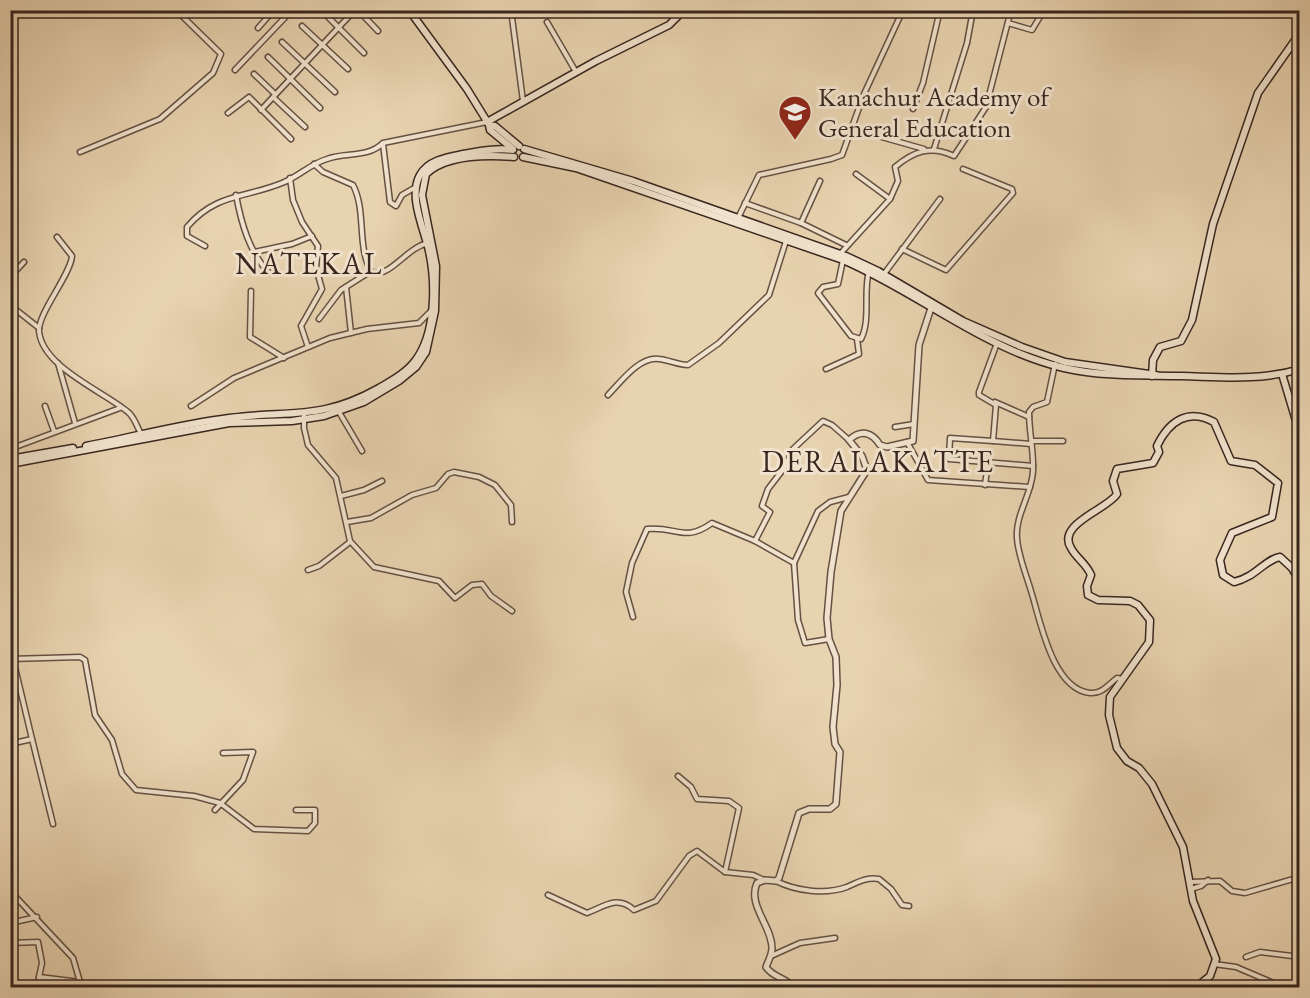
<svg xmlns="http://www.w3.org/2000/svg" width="1310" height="998" font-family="'EB Garamond',serif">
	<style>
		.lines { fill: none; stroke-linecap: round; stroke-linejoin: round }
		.minor-casing { stroke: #655143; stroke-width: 7 }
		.tertiary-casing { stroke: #655143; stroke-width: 8 }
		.secondary-casing { stroke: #39261f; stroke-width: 9 }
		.minor { stroke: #f0e2cc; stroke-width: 4 }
		.tertiary { stroke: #f0e2cc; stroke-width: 5 }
		.secondary { stroke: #f0e2cc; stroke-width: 6 }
		.labels { text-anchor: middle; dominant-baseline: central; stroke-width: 6; stroke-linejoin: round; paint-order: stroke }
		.poi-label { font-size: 27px; fill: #39261f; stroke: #f0e2cc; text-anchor: start }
		.quarter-label { font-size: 30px; letter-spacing: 1.5px; fill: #39261f; stroke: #f0e2cc }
	</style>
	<rect width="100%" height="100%" fill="#e8d3b0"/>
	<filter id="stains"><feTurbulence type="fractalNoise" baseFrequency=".00333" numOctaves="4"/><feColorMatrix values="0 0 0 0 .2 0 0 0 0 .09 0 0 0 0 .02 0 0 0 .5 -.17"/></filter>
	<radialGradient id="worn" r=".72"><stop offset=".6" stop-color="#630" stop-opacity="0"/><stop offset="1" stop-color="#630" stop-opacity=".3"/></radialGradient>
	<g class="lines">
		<g class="minor-casing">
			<g id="minor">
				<path d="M358,10l20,21"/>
				<path d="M511,10l12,91"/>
				<path d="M324,13l40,40"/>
				<path d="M547,22l29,50"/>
				<path d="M1008,23l24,7 12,-20"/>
				<path d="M302,26l46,43"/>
				<path d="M258,28l16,-18"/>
				<path d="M282,42l53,50"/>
				<path d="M268,57l52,51"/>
				<path d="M235,70l57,-60"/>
				<path d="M254,74l21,20"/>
				<path d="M273,97l32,30"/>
				<path d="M913,109l10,-26 17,-73"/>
				<path d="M261,110l94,-100"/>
				<path d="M228,113l21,-16 42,42"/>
				<path d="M871,134l53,15"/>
				<path d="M383,144l7,58 6,4 6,-11 14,-8"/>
				<path d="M934,149l33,-106 6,-33"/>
				<path d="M80,152l80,-33 53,-46 8,-19 -45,-44"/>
				<path d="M314,164l9,8 30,13c14,27 3,62 19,88 19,4 34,-25 56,-30"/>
				<path d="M856,174l34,25"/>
				<path d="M290,178l3,22 9,22 16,24 -2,22 6,21 -21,37 7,21"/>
				<path d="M236,195c5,27 13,57 33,78"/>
				<path d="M745,203l56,20 19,-42"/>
				<path d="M738,218l21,-43 72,-16 11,-4 22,-61 39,-84"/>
				<path d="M801,223l45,22"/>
				<path d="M57,237l15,19c-1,18 -34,57 -33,75 3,36 64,60 89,81 6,4 10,17 14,24"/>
				<path d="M205,246l-18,-10v-9c29,-34 59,-29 95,-44 16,-6 28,-19 45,-24 19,-7 41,-1 56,-16l104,-21"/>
				<path d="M902,249l44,21 67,-77 -1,-4 -49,-20"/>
				<path d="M254,252l38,-8 20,-8"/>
				<path d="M840,254l50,-55 8,-18 -3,-14c19,-16 36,-22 59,-11l32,-49 25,-97"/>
				<path d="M843,260l-5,24 -15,3 -5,6 33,43 10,3c10,-19 2,-47 8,-68"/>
				<path d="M884,274l56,-75"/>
				<path d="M10,277l14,-15"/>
				<path d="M346,287l5,46"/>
				<path d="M251,291l-1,46 34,21"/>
				<path d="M10,305l29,23"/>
				<path d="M319,319l22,-29 30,-19"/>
				<path d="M997,343l-18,49v3l17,10 -3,36 -43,-3 -1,21 84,7"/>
				<path d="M58,363l17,60"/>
				<path d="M1055,364l-8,38 -14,5 -4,5c0,20 5,40 4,59 -1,23 -18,44 -16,67 1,17 9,36 14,53 9,28 21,98 59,102 12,1 18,-8 27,-15l6,1"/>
				<path d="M826,369l33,-15 -2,-15"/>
				<path d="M608,395c12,-12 31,-39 51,-36 10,1 19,6 29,6l31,-22 50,-48 17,-54"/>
				<path d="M995,402l34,15"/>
				<path d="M45,406l9,25"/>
				<path d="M191,406l43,-28 96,-40 37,-9 52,-6 13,-13"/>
				<path d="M339,412l23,39"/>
				<path d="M304,415v13l4,17 28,33 14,63 24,26 65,14 16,17 17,-13 10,-1 9,12 21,15"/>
				<path d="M895,427l19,-3"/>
				<path d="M993,441l38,3"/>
				<path d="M1032,441h31"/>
				<path d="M907,442l21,38 102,7"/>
				<path d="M1300,447l-4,5 4,4"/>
				<path d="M10,449l110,-41"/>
				<path d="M985,485l3,-22"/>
				<path d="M341,496l23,-6 18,-9"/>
				<path d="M347,522l24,-4 41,-23 24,-7 12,-14 6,-2 25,5 16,8 16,20 1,17"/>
				<path d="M755,541l15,-29 -8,-6 6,-17 17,-22 8,-18 30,-28 9,4 17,15"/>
				<path d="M308,570l11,-4 31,-24"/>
				<path d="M633,617l-7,-25 6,-29 15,-34c30,-3 37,14 65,-6l43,18 39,22"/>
				<path d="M829,639l-24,4 -7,-23 -4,-57 24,-52 12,-9 19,-5"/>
				<path d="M10,659l70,-2 5,3 10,55 17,25 10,34 14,16 58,6 26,7 34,26 54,2 7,-8v-13h-19"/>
				<path d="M32,739l21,85"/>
				<path d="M10,744l22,-5 -19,-80"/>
				<path d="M678,776l13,11 6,12 32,2 10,7 -14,64"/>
				<path d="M215,810l28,-30 10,-28 -30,1"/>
				<path d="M10,848l2,45 61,65 7,24 -41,-5v11"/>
				<path d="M1295,879l5,11"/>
				<path d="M776,881c20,10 49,14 71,6 11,-5 20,-10 32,-8l12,10 11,16 7,1"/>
				<path d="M1190,882l30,-1 12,10 13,2 55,-16"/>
				<path d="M1191,889l10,-3 7,-6"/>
				<path d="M548,895l39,18c18,-7 31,-18 47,-3l22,-9 33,-45 8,-5 28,21 28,3 11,5"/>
				<path d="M10,923l27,-6"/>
				<path d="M10,943l28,-1 4,21 -3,14"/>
				<path d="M771,956l29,-13 35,-5"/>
				<path d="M1246,957l14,-5 40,5"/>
				<path d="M1214,964l22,3 42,18"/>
			</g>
		</g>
		<g class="tertiary-casing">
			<path id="tertiary" d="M794,988c-8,-11 -21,-10 -28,-21 2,-6 6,-12 6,-19 0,-22 -25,-43 -15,-65l8,-3 11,1 3,-3 20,-65 10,-4h21l6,-5 4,-52 -5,-8 -2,-17 4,-42 -1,-28 -7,-18 -2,-21 4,-46 10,-61 26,-41 -5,-14 -13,-16c12,-11 23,-8 31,5l7,2 26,-6 6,-96 13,-40"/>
		</g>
		<g class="secondary-casing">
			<g id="secondary">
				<path d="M409,10l58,79 21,34"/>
				<path d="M487,122l109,-61 73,-36 15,-15"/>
				<path d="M513,149l-23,-19 -1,-5 6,1 24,20"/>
				<path d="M524,149l109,32 213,75 32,15 85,50 59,26 43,15 91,13"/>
				<path d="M523,157l53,11 267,92c75,32 140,89 221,108 40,9 78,7 118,8 40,1 79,5 118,-7"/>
				<path d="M1282,374l18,60"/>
				<path d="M1152,376l1,-16 7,-13 21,-6 11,-21 21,-96 45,-131 42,-60"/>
				<path d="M86,446c47,-9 95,-22 143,-28 61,-8 91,3 150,-30 12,-7 27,-15 36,-27 21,-27 21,-78 14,-110 -5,-22 -21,-55 -9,-76 8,-15 28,-18 43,-21 17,-3 33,-6 50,-4"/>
				<path d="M10,459l63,-11"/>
				<path d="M10,464l219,-41 63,-2 32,-5 40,-14 35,-21 17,-14 10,-15 9,-41 1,-45 -14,-71 4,-21c20,-19 62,-19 88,-17"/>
				<path d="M1195,988l15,-12 6,-17 -23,-58 -10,-54 -31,-63 -13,-16 -12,-7 -10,-13 -8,-33 1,-18 39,-55 1,-22 -12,-15 -8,-4 -32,-1 -10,-5 -1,-9 4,-11c-5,-12 -15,-17 -20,-27 -15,-24 37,-39 46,-54l-4,-13 4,-12 36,-6 6,-11 -2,-6c12,-25 31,-38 57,-24l17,39 24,4 23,18 -6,34 -40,16 -12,27 3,15 11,7c22,-5 30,-22 46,-25l12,11 8,14"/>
			</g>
		</g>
		<use href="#minor" class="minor"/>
		<use href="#tertiary" class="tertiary"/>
		<use href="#secondary" class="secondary"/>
	</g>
	<defs>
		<g id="university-pin" transform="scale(1.725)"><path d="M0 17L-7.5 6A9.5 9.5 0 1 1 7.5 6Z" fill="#8f2418" stroke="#f0e2cc"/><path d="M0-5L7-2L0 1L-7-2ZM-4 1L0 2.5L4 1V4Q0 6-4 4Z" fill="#fff"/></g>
	</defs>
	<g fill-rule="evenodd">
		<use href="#university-pin" x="795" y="112"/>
	</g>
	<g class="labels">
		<g class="poi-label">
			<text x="818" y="96">Kanachur Academy of<tspan x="818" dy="31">General Education</tspan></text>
		</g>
		<g class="quarter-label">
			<text x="309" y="263">NATEKAL</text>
			<text x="878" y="461">DERALAKATTE</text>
		</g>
	</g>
	<rect width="1310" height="998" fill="none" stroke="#e8d3b0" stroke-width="36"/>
	<rect x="12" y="12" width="1286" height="974" fill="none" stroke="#39261f" stroke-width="3"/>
	<rect x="18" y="18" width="1274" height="962" fill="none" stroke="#39261f" stroke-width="1.5"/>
	<rect width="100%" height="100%" filter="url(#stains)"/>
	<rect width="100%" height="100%" fill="url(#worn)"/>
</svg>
